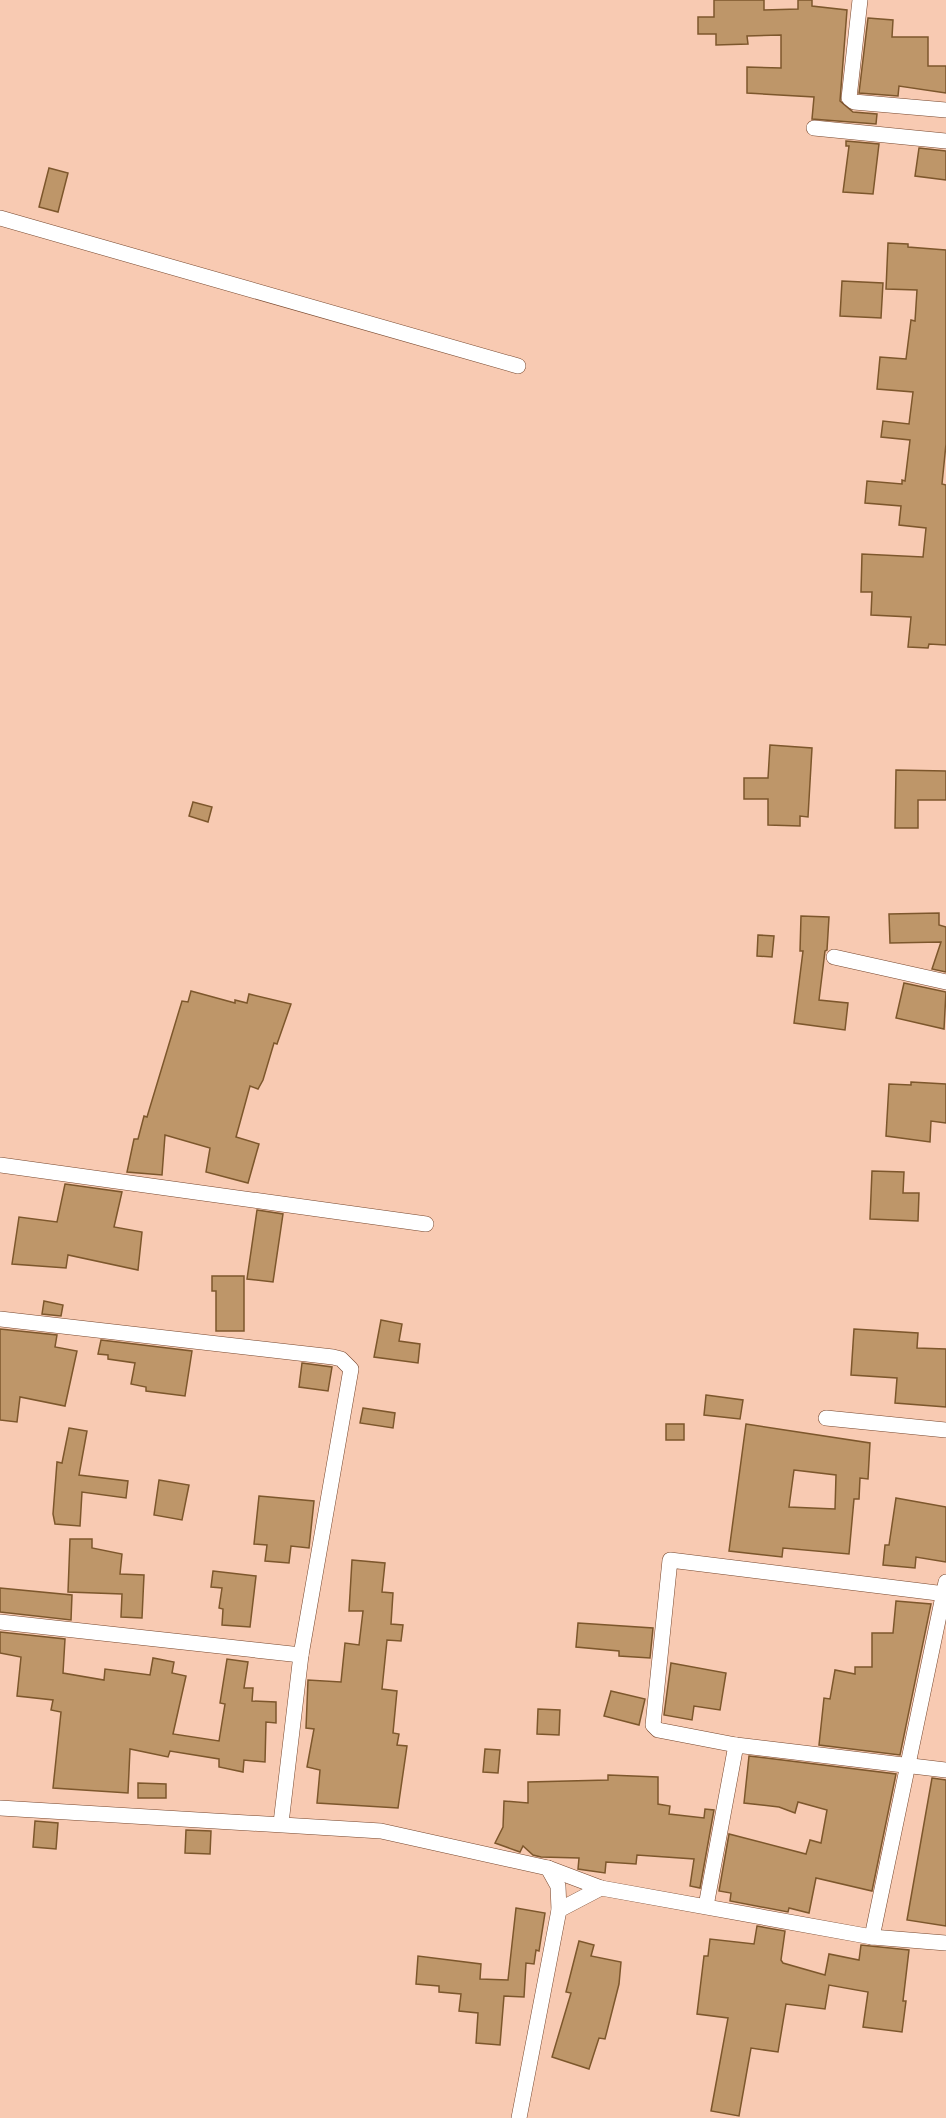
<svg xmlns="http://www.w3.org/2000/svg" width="946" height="2118" font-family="'Fira Sans Condensed',sans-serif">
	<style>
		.building { fill: #be9669; stroke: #7d572c; stroke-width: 1.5; fill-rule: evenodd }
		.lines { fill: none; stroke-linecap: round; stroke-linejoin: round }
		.street-casing { stroke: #77472d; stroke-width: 16 }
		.street { stroke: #fff; stroke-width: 15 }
	</style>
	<rect width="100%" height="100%" fill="#f8cab2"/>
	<g class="building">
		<path d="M714,0h50v10l34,-1v-9h14v6l35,4 -7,91 13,11 24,2 -1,10 -64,-5 2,-22 -67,-4v-26l34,1v-33l-34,1 1,8 -32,1v-11h-18v-17h16z"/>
		<path d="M868,18l25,2 -1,17h36v29h18v27l-47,-7 -1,10 -39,-3z"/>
		<path d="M846,141l33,3 -6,50 -30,-2 6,-46h-3z"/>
		<path d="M919,148l27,3v29l-31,-4z"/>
		<path d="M49,168l19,5 -10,39 -19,-5z"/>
		<path d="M888,243l20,1v3l38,3v194l-4,40 4,1v160l-17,-1 -1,4 -20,-1 3,-30 -40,-2 1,-23h-11l1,-38 61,3 3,-29 -27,-3 2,-19 -36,-3 2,-22 35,3v-4l3,1 5,-41 -29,-3 2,-16 26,3 4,-32 -36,-3 3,-32 26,2 5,-39 4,1 2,-31 -31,-1z"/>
		<path d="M842,281l41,2 -2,35 -41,-2z"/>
		<path d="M770,745l42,3 -4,69 -8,-1v10l-32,-1v-26h-24v-21h24z"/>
		<path d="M896,770l50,1v29h-28v28h-23z"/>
		<path d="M193,802l19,5 -4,15 -19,-6z"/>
		<path d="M939,913v12l7,2v45l-14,-3 9,-27 -51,1 -1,-29z"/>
		<path d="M801,916l28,1 -2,33 -2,1 -6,49 29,3 -3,27 -51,-7 9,-72h-3z"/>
		<path d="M758,935l16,1 -2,21 -15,-1z"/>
		<path d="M904,983l42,9 -2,37 -48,-11z"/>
		<path d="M191,991l44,12v-3l12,3 2,-9 42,10 -14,40 -3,-1 -11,37 -5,9 -8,-3 -14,51 23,7 -11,39 -42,-11 4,-24 -45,-13 -3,40 -35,-3 7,-33h4l6,-23 3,1 35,-116 6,1z"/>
		<path d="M911,1082l35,2v39l-15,-2 -1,21 -44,-6 3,-52 22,1z"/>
		<path d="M872,1171l32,1 -1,21h16l-1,28 -48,-2z"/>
		<path d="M65,1184l57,8 -8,35 28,5 -4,38 -70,-15 -2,13 -54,-4 7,-47 38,5z"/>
		<path d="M257,1210l26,4 -10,68 -26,-3z"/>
		<path d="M212,1276h32v55h-28v-40h-4z"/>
		<path d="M44,1301l19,4 -2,11 -19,-2z"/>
		<path d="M381,1320l21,4 -3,17 21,3 -2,19 -44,-6z"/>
		<path d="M0,1329l57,6 -2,12 22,4 -12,55 -45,-9 -3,25 -17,-2z"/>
		<path d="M854,1329l64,4 -1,15 29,1v58l-51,-4 2,-25 -46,-3z"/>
		<path d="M101,1340l91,11 -7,45 -39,-5v-4l-15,-3 4,-21 -27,-4v-4l-10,-1z"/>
		<path d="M302,1363l30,4 -4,24 -29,-4z"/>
		<path d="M706,1395l37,5 -3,19 -36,-4z"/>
		<path d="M363,1408l32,5 -2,15 -33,-5z"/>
		<rect x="666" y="1424" width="18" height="16"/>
		<path d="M746,1424l124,19 -2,36 -8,-1 -1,21h-5l-5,55 -66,-6 -1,9 -53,-6zM794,1470l42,5 -1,34 -46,-2z"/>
		<path d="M69,1428l18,3 -8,44 49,6 -2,17 -44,-6 -2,34 -25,-2 -2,-10 4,-52 5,1z"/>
		<path d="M159,1480l30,5 -7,35 -28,-5z"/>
		<path d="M259,1496l55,5 -5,47 -18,-2 -2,17 -24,-2 2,-16 -13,-1z"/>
		<path d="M896,1498l50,9v55l-30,-5 -1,11 -32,-3 2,-20h4z"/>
		<path d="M70,1539h22v9l30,6 -2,20 24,1 -2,43 -21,-1 1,-23 -54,-2z"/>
		<path d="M352,1560l33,3 -3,29 11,1 -2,31 12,1 -2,16 -14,-1 -5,49 15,2 -4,42 6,1 -2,11 10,1 -9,62 -81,-5 3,-33 -13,-3 7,-38 -8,-1 2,-48 33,2 4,-39 14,2 4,-34h-14z"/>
		<path d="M213,1571l43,5 -6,51 -28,-2 1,-16 -4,-1 3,-20 -11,-1z"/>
		<path d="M0,1588l72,7 -1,25 -71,-8z"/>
		<path d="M896,1601l35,3 -31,151 -81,-10 5,-47 6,1 5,-29 20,4v-7h17v-34h21z"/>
		<path d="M578,1623l75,5 -3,30 -31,-2v-5l-43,-4z"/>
		<path d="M0,1632l65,7 -2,34 41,7 1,-11 45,6 3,-17 21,4 -2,11 14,3 -13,58 46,7 6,-37 -5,-1 7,-44 21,3 -4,26h9l-1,13 24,1v21l-10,-1 -1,40 -21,-2 -1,12 -24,-5v-8l-49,-8 -2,6 -38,-8 -2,44 -75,-5 8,-76 -10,-2 2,-10 -36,-4 4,-39 -21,-4z"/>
		<path d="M671,1663l55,10 -6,37 -26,-4 -2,14 -28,-5z"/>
		<path d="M611,1691l34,8 -6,26 -35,-9z"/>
		<path d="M538,1709l22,1 -1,25 -22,-1z"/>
		<path d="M485,1749l15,1 -2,23 -15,-1z"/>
		<path d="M749,1756l147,18 -24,117 -56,-13 -7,35 -20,-5 -1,4 -58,-11 1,-8 -12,-2 10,-57 77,20 4,-14 11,3 6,-33 -29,-8 -3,11 -16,-6 -35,-4z"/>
		<path d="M608,1775l50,2v27l12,2 -1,8 35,4 1,-9 9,1 -14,78 -10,-2 4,-27 -57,-4 -1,9 -30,-2 -1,11 -27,-4 1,-11 -38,-1 -8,-2 -10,-9 -3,6 -25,-9 8,-16 1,-26 24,2v-21l80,-2z"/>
		<path d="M932,1778l14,2v146l-39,-6z"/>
		<path d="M138,1783l28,1v14h-28z"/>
		<path d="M35,1821l23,2 -2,26 -23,-2z"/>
		<path d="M186,1830l25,1 -1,23 -25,-1z"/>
		<path d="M516,1908l29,5 -6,38 -3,-1 -2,14 -8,-1 -2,34 -20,-1 -4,49 -24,-2 2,-30 -19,-2 2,-17 -22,-2v-6l-23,-2 2,-28 63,8 -1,15 28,1z"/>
		<path d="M757,1926l28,5 -4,29 2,3 42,12 4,-21 30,6 2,-15 48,5 -6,51h3l-4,31 -39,-5 5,-35 -39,-7 -4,24 -39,-5 -8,48 -27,-4 -12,68 -28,-5 17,-93 -31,-4 7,-58h4l2,-17 44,5z"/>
		<path d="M579,1941l15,4 -3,11 30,6 -2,22 -14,55 -6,-1 -10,31 -37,-12 19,-64 -5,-1z"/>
	</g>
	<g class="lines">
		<g class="street-casing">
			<g id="street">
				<path d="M860,0l-11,98 5,4 92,8"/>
				<path d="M814,128l132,13"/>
				<path d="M0,218l518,148"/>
				<path d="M834,957l112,25"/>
				<path d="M0,1165l426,59"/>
				<path d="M0,1319l333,38 8,2 10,10 -50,286 -20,168"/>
				<path d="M826,1418l120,12"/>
				<path d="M0,1622l301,33"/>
				<path d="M736,1745l-78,-15 -5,-5 17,-165 276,34"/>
				<path d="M0,1808l381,23 167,37 53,20 271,49 74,6"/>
				<path d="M706,1906l30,-161 210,25"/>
				<path d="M559,1910l42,-22"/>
				<path d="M872,1937l74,-355"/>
				<path d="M519,2118l40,-208 -1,-24 -10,-18"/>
			</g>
		</g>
		<use href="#street" class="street"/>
	</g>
</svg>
